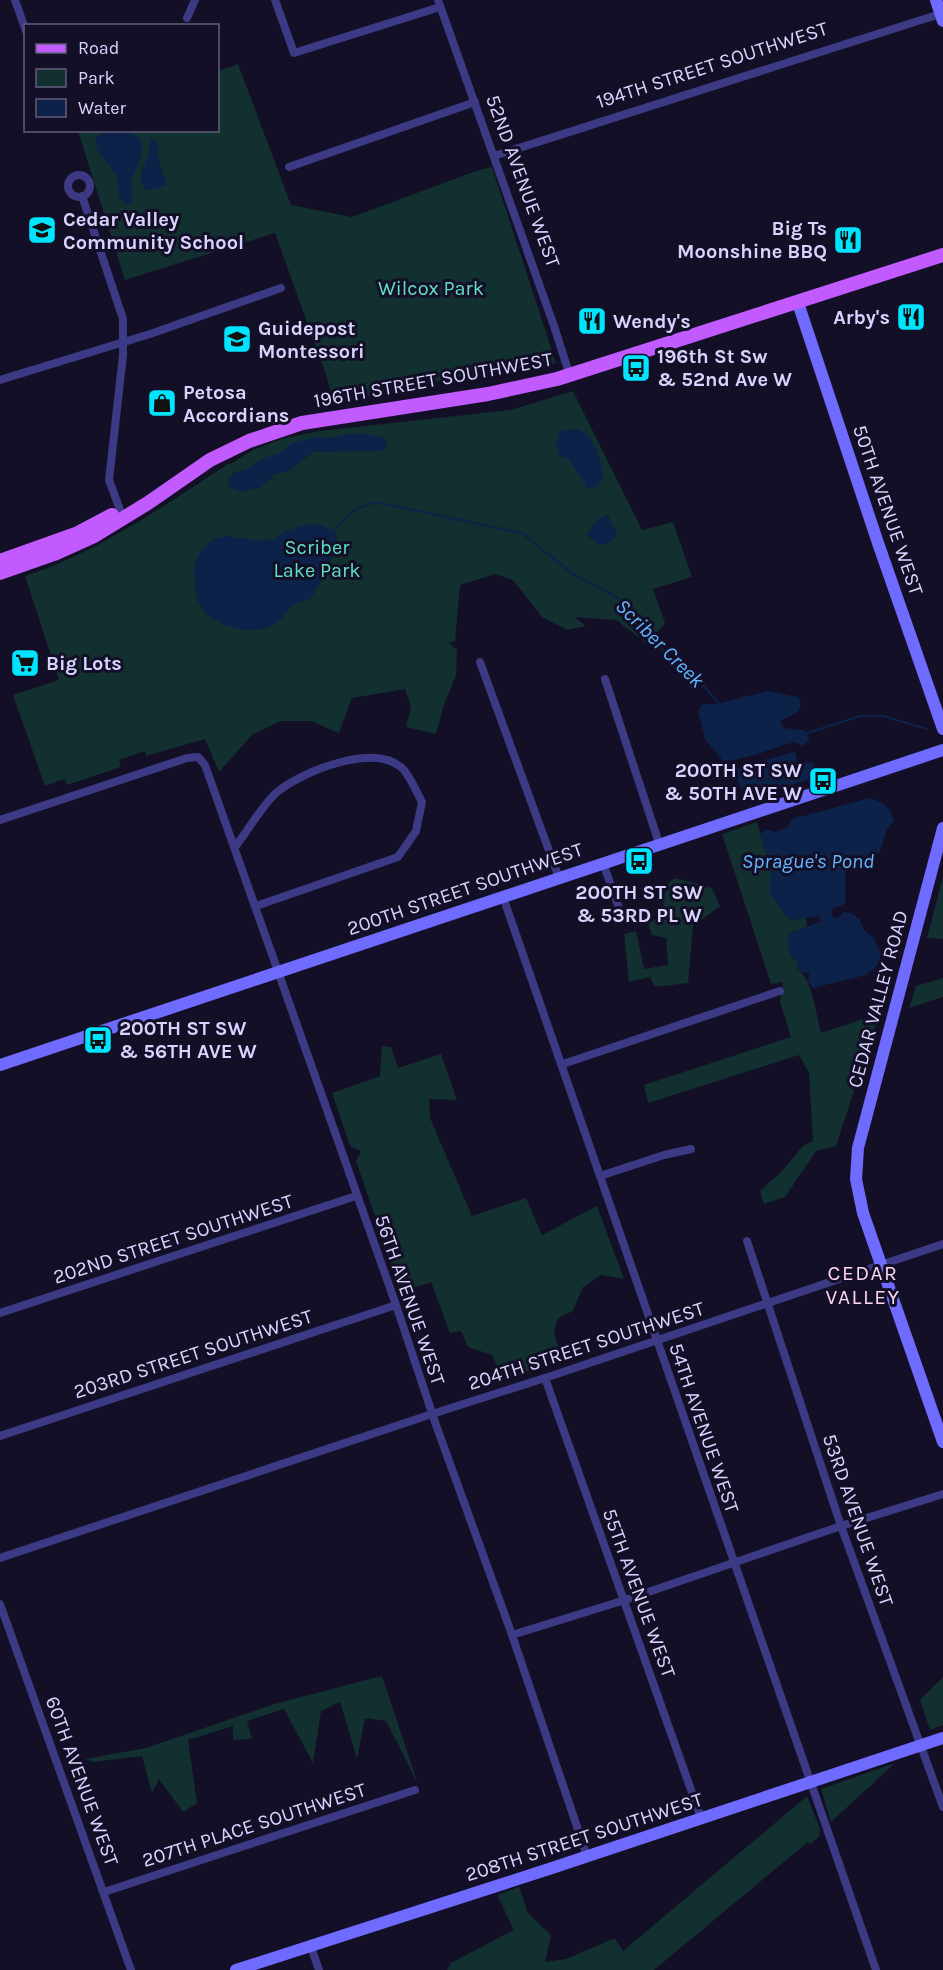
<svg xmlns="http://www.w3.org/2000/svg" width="943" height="1970" font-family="Karla,sans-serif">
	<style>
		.green { fill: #12302f }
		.water { fill: #0c2248 }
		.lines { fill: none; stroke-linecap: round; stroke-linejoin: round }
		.stream { stroke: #0c2248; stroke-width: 2 }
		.street { stroke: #3d3a85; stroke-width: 8 }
		.secondary { stroke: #6f6bff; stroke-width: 12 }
		.primary { stroke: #c25bff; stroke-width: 14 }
		.labels { text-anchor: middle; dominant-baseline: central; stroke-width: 6; stroke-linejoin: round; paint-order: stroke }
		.street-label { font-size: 20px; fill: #d9d4ff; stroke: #130f26 }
		.poi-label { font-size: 20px; font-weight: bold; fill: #d9d4ff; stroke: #130f26; text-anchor: start }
		.park-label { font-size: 20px; fill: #5fe0c0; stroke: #130f26 }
		.water-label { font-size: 21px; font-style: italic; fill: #62b6ff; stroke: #130f26 }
		.neighbourhood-label { font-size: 21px; letter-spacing: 1.5px; fill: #ffd6f0; stroke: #130f26 }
	</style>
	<rect width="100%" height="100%" fill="#130f26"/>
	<g class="green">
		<path d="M238,64l53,141 61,12 124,-46 16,-4 64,196 -116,18 -106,22 -8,-28 -51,-142 -150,47 -47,-149 140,-1v-59z"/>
		<path d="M573,391l69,139 31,-8 19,55 -39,12 12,34 -17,21 -32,-24 -42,-3 12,9 -19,4 -25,-13 -29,-37 -18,-6 -35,11 -5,56 -6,2 8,7 -1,25 -12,30 -8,29 -30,-7 5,-20 -6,-18 -53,9 -13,35 -28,-12h-30l-29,14 -33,37 -14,-33 -59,17 -1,-5 -26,9 2,7 -54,18 -3,-6 -19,7 -32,-91 46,-15 -34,-104c72,-23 140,-71 203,-112h2l23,-14 31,-12 36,-7 191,-21z"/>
		<path d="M757,822l13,45v26l15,22 8,5 13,-3 1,10 -18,6 3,24 6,5 -1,6c16,11 19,47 24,65l58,-19 -43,132 -20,5 -31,46 -21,7 -4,-13 22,-20 21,-25 10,-5 -4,-68 -10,-18 -151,48 -4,-18 147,-48 -11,-35 3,-20 -12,2 -49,-150z"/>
		<path d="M943,877v62l-16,-1z"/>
		<path d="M675,878l37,10 8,18 -27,20 -5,57 -33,4 -5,-10 -21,5 -5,-48 12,-3 8,38 24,-4 -2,-27 -14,-3 -4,-12 16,-8 -1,-27z"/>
		<path d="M943,978v19l-34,11 7,-22z"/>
		<path d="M382,1046l9,1 7,21 43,-14 16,46 -28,-1 1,19 42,98 54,-18 16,37 55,-29 27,73 -23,-4 -18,12 -10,24 -15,7 -4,14 8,29 -59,18 -11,-24 -24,-8 -7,-16 -11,2 -19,-51 -30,10 -45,-131 5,-10 -11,-5 -18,-53 48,-17z"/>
		<path d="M382,1676l36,108 -32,-63 -21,-3 -8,41 -17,-57 -19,9 -8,52 -29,-54 -37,12 5,18 -19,1v-14l-45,14 9,63 -14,9 -24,-33 -7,14 -10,-37 -49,6 -8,-3 61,-11 128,-44z"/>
		<path d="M943,1677v48l-13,5 -10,-30z"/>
		<path d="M895,1763l-64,59 -10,-33z"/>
		<path d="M807,1796l13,33 -1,8 -9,7 -2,-2 -154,128h-207l4,-7 63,-33 -17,-35 22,-8 9,26 23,22 -6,27 21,-3 49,-21 8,13z"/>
	</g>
	<g class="water">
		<path d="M106,130l22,1 10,6 4,8v10l-11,26 1,21 -4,4 -9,-8c-1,-8 0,-17 -3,-24 -6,-12 -36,-31 -10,-44z"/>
		<path d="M149,137l8,4 3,24 7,20 -16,5 -6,-1c-13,-18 10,-29 4,-52z"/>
		<path d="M577,429c19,7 23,30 26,48l-5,10 -11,1 -19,-30 -8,-1 -5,-12 4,-8 -1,-6z"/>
		<path d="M355,433l27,4 6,7 -7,7 -68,1 -24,19 -14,3 -15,14 -19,4 -12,-5 -1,-7 6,-8 14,-3 12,-9 22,-8 10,-9 23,-6 14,1z"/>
		<path d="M608,515l9,19 -6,8 -12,3 -12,-10 11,-16z"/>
		<path d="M308,524l13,1 13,6 4,11 -12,32 -16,25 -16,5 -14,17 -16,8 -21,1 -22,-6 -14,-9 -9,-14 -3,-12 -1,-25 6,-12 12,-12 13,-4 29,4 21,-1 11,-8z"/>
		<path d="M768,691l30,6 3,6 -3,9 -18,9 4,7 20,2 6,9 -7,7 -8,-4c-25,6 -46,18 -72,19l-18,-22 -7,-27 3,-7 19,-2z"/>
		<path d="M795,752l2,10 17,1 3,14 -62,19h-9l-7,-11 -4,-14 9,-6z"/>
		<path d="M870,798c13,4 20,9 24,22l-7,9 -8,24 -10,8 -14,3 -10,9v31l-12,4 -2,7 6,4 7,-7 7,1 9,7 4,10 10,8 7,16 -3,11 -12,10 -53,13 -5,-6 1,-9 -6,-1 -6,-4 1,-6c-11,-9 -11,-16 -9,-29l31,-11 -1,-6 -26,4 -8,-5 -15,-22v-26l-10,-34 7,-4 7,3 14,-5 4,-8z"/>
	</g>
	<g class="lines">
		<g class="stream">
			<path d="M334,531l22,-22 20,-7 146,31 52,42 39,20 25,20 10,16 23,29 15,7 35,38"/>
			<path d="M804,734l56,-18h23l44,13"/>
		</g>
		<g class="street">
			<path d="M15,0l11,31"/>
			<path d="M275,0l19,53 146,-46"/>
			<path d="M438,0l116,326 16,50"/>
			<path d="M187,18l8,-18"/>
			<path d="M494,156l446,-142"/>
			<path d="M289,167l186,-65"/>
			<circle cx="79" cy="186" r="11"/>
			<path d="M82,196l41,123v36l-14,125 11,30"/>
			<path d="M0,380l150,-46 131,-46"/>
			<path d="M480,662l79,216"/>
			<path d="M605,679l54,164"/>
			<path d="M0,820l187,-62 11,-1 7,8 191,540 40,120 75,207 76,224"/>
			<path d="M235,847c12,-15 28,-43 42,-55 26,-21 100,-51 127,-22 7,9 13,22 18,32l-6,29 -18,26 -142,49"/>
			<path d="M603,863l17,48"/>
			<path d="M503,897l373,1073"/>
			<path d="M563,1064l217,-73"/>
			<path d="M600,1176l64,-21 27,-6"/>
			<path d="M747,1241l94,285 102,281"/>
			<path d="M0,1313l356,-117"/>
			<path d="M545,1378l156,440"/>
			<path d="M0,1436l396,-131"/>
			<path d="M0,1558l432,-144 113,-36 398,-134"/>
			<path d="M0,1604l131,366"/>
			<path d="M512,1635l113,-35 216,-74 102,-32"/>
			<path d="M104,1892l311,-102"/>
			<path d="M311,1947l8,23"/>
		</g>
		<g class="secondary">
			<path d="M936,0l7,21"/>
			<path d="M798,303l80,240 65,186"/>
			<path d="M943,828l-85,320 -2,31 7,34 80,229"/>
			<path d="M0,1065l943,-315"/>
			<path d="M236,1970l313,-101 394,-131"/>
		</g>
		<g class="primary">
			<path d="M0,561l78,-28 34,-18"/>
			<path d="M0,573l54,-19 40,-18 54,-33 62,-43 39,-19 53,-18 186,-29 69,-15 386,-124"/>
		</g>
	</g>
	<defs>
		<g id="school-square" transform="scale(1.5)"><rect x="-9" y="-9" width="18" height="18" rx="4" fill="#00e5ff" stroke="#130f26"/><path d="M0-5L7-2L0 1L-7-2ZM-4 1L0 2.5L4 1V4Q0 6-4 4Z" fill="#111"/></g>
		<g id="restaurant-square" transform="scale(1.5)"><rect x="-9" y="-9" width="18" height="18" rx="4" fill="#00e5ff" stroke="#130f26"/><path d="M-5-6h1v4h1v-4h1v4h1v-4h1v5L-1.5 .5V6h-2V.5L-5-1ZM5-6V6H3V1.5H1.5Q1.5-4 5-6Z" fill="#111"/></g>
		<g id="bus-square" transform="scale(1.5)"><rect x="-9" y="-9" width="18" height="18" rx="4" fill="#00e5ff" stroke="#130f26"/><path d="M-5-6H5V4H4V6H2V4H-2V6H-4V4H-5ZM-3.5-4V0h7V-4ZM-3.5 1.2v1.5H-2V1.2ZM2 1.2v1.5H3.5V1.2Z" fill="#111"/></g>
		<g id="shop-square" transform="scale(1.5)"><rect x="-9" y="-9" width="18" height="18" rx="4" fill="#00e5ff" stroke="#130f26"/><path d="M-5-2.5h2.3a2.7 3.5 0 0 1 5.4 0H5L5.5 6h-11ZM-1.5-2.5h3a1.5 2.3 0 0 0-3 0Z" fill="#111"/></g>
		<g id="supermarket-square" transform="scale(1.5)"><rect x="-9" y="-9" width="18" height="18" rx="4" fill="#00e5ff" stroke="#130f26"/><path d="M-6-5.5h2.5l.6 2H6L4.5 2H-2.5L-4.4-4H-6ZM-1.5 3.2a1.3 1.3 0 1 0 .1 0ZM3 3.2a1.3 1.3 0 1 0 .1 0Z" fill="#111"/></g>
	</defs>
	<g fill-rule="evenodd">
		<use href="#school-square" x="42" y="230"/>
		<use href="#restaurant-square" x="848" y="240"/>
		<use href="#restaurant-square" x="911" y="317"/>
		<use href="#restaurant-square" x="592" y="321"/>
		<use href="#school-square" x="237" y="339"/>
		<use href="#bus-square" x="636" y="368"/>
		<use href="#shop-square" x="162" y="403"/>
		<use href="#supermarket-square" x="25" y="663"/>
		<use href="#bus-square" x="823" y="781"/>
		<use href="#bus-square" x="639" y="861"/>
		<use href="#bus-square" x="98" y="1040"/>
	</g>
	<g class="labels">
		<g class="street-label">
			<text transform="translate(712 65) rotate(-18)">194TH STREET SOUTHWEST</text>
			<text transform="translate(523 181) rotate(70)">52ND AVENUE WEST</text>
			<text transform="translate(433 380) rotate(-10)">196TH STREET SOUTHWEST</text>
			<text transform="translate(888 510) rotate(71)">50TH AVENUE WEST</text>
			<text transform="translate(465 889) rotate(-19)">200TH STREET SOUTHWEST</text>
			<text transform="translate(878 999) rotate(-75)">CEDAR VALLEY ROAD</text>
			<text transform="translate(173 1239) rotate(-18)">202ND STREET SOUTHWEST</text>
			<text transform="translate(410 1300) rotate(71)">56TH AVENUE WEST</text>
			<text transform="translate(586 1346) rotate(-18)">204TH STREET SOUTHWEST</text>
			<text transform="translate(193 1354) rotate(-18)">203RD STREET SOUTHWEST</text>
			<text transform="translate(704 1428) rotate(71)">54TH AVENUE WEST</text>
			<text transform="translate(858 1520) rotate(71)">53RD AVENUE WEST</text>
			<text transform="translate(639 1593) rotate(70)">55TH AVENUE WEST</text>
			<text transform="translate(82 1781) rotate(70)">60TH AVENUE WEST</text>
			<text transform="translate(254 1825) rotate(-18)">207TH PLACE SOUTHWEST</text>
			<text transform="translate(584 1837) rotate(-18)">208TH STREET SOUTHWEST</text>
		</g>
		<g class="poi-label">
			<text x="63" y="219">Cedar Valley<tspan x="63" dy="23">Community School</tspan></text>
			<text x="827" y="228" text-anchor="end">Big Ts<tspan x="827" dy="23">Moonshine BBQ</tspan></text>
			<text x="890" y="317" text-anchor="end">Arby's</text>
			<text x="613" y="321">Wendy's</text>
			<text x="258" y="328">Guidepost<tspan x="258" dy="23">Montessori</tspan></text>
			<text x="657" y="356">196th St Sw<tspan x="657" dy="23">&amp; 52nd Ave W</tspan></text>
			<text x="183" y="392">Petosa<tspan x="183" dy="23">Accordians</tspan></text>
			<text x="46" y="663">Big Lots</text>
			<text x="802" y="770" text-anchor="end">200TH ST SW<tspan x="802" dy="23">&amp; 50TH AVE W</tspan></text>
			<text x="639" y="892" text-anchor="middle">200TH ST SW<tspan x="639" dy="23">&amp; 53RD PL W</tspan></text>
			<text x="119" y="1028">200TH ST SW<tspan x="119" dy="23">&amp; 56TH AVE W</tspan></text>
		</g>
		<g class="park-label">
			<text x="431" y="288">Wilcox Park</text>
			<text x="317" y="547">Scriber<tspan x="317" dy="23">Lake Park</tspan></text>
		</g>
		<g class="water-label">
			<text transform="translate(660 643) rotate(45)">Scriber Creek</text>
			<text x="808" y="861">Sprague's Pond</text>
		</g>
		<g class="neighbourhood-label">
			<text x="863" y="1273">CEDAR<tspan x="863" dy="24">VALLEY</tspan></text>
		</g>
	</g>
	<rect x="24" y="24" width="195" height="108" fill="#130f26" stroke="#625e7d" stroke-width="1.5"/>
	<rect x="36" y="44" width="30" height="9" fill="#c25bff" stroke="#625e7d" stroke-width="1.5"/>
	<text x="78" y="54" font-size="18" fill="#d9d4ff">Road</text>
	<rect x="36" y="69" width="30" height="18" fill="#12302f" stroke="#625e7d" stroke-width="1.5"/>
	<text x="78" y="84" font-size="18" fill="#d9d4ff">Park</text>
	<rect x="36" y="99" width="30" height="18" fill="#0c2248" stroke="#625e7d" stroke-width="1.5"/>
	<text x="78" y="114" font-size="18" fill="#d9d4ff">Water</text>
</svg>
